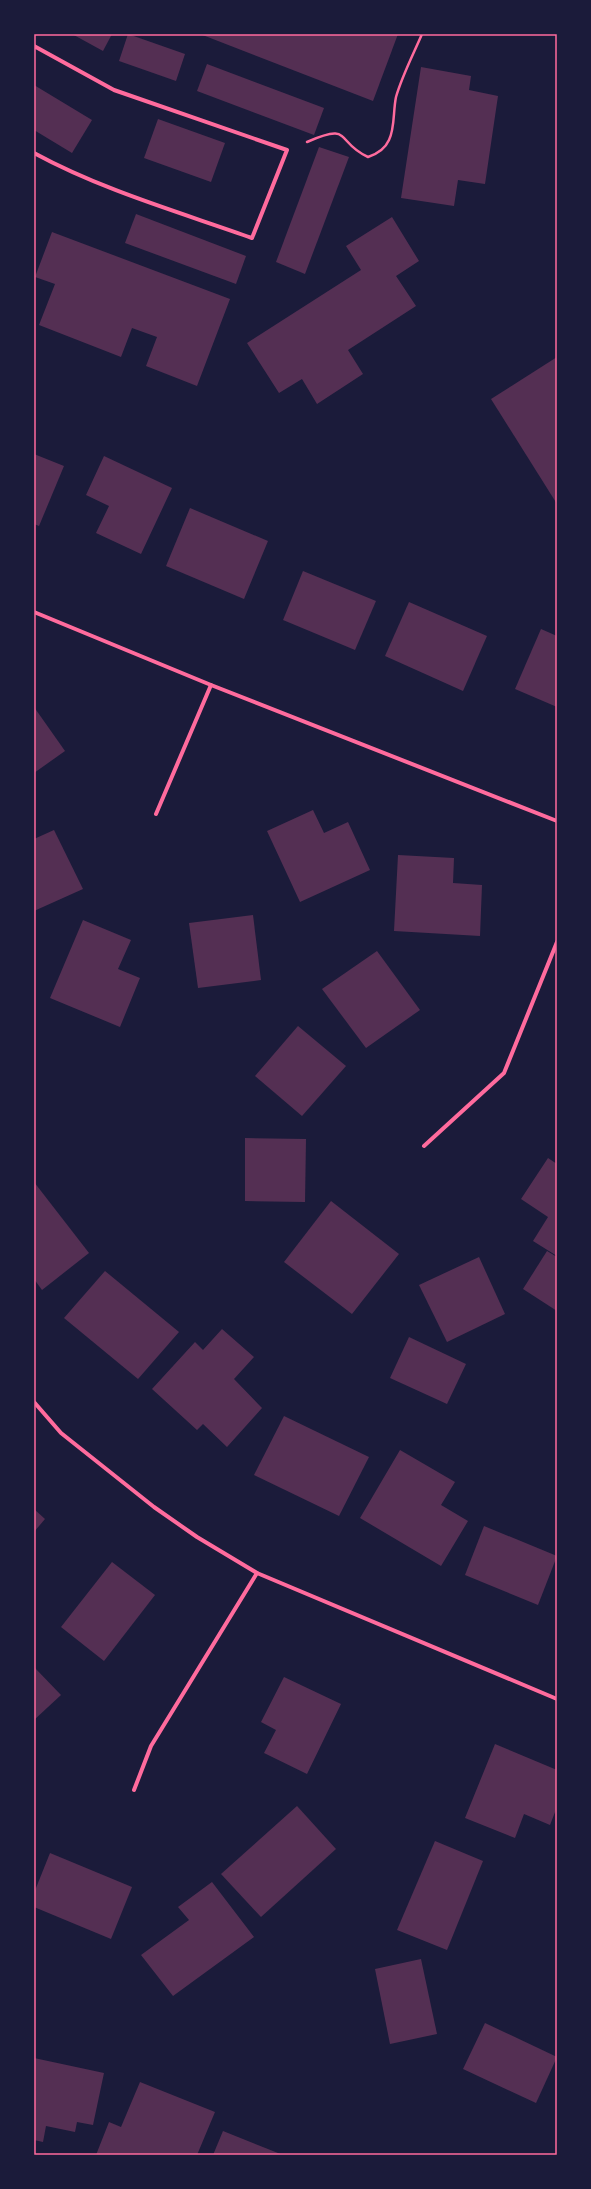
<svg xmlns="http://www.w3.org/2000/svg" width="591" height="2189" font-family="Merriweather,serif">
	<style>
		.building { fill: #542f53 }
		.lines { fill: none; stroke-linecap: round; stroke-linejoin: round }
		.path { stroke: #ff6b9d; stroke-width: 2.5 }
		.minor { stroke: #ff6b9d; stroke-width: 4 }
		.neatline { fill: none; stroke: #ff6b9d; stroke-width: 1.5 }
	</style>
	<rect width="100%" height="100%" fill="#1b1b3a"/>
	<g class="building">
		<path d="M72,34h40l-9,17z"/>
		<path d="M128,34l57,20 -9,27 -57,-20z"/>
		<path d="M200,34h198l-25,67z"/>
		<path d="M207,64l117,44 -10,27 -117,-44z"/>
		<path d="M421,67l50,9 -2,14 29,6 -13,88 -27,-4 -4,26 -53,-8z"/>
		<path d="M34,85l58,35 -20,33 -38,-23z"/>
		<path d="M158,119l67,24 -14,39 -67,-24z"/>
		<path d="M319,147l30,10 -44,117 -29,-12z"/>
		<path d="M136,214l110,42 -10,28 -111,-41z"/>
		<path d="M392,217l27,44 -23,15 20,30 -68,44 15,24 -46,30 -15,-25 -23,14 -32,-50 114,-73 -15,-24z"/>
		<path d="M52,232l178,67 -33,87 -51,-20 11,-29 -25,-9 -11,29 -82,-32 16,-41 -20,-7z"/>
		<path d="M557,357v147l-66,-105z"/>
		<path d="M34,454l30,12 -25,60 -5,-2z"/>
		<path d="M104,456l68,32 -31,66 -45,-21 13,-27 -23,-11z"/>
		<path d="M190,508l78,33 -24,58 -78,-33z"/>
		<path d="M303,571l73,30 -21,49 -72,-30z"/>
		<path d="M409,602l78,34 -24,55 -78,-35z"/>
		<path d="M541,629l16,7v71l-42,-18z"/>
		<path d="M34,707l31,44 -31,22z"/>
		<path d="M313,810l11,23 24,-11 22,48 -70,32 -33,-71z"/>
		<path d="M54,830l29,59 -49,22v-72z"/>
		<path d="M398,855l56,3 -1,25 29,2 -2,51 -86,-5z"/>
		<path d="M253,915l8,65 -63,8 -9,-65z"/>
		<path d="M83,920l48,20 -13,29 22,9 -20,49 -70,-29z"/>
		<path d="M377,951l43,59 -54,38 -44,-59z"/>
		<path d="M298,1026l48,40 -44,50 -47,-40z"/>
		<path d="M245,1138l61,1 -1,63 -60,-1z"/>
		<path d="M548,1158l9,6v92l-24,-15 15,-24 -27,-18z"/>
		<path d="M34,1182l55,71 -47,37 -8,-11z"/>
		<path d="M331,1201l68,53 -47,60 -68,-52z"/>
		<path d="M547,1251l10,6v54l-34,-22z"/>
		<path d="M479,1257l26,57 -58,28 -28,-57z"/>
		<path d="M105,1271l74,61 -41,47 -74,-61z"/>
		<path d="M222,1329l32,28 -20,22 28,29 -35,39 -24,-23 -6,6 -45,-41 43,-47 8,8z"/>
		<path d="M409,1337l57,27 -19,40 -57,-26z"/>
		<path d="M284,1416l85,41 -30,59 -85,-41z"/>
		<path d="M400,1450l55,32 -14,23 27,16 -27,45 -81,-48z"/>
		<path d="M34,1509l11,10 -11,13z"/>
		<path d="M484,1526l73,30 -19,49 -73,-30z"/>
		<path d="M112,1562l43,33 -51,66 -43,-34z"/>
		<path d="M34,1667l27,28 -27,25z"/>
		<path d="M284,1677l57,27 -34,70 -43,-21 12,-23 -15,-8z"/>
		<path d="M495,1744l62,26v37l-7,18 -26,-11 -9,24 -50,-20z"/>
		<path d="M297,1806l39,43 -75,68 -40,-43z"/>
		<path d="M435,1841l48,20 -36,89 -50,-20z"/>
		<path d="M50,1853l82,34 -21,52 -77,-32v-14z"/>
		<path d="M212,1882l42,55 -81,59 -32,-41 48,-35 -11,-13z"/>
		<path d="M421,1959l16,75 -47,10 -15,-75z"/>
		<path d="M485,2023l72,34 -21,46 -73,-34z"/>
		<path d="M34,2058l70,15 -11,52 -16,-3 -2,10 -29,-6 -3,16 -9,-2z"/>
		<path d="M140,2082l75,30 -18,43h-101l13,-33 12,5z"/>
		<path d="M223,2131l60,24h-70z"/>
	</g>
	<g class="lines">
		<path class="path" d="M307,142c46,-20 28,0 61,15 9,-3 17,-8 21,-17 6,-12 4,-29 7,-43 6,-21 17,-42 26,-63"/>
		<g class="minor">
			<path d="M34,46l80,44 173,60 -35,88c-73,-26 -150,-48 -218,-85"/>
			<path d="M34,612l177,73 346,136"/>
			<path d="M156,814l55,-129"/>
			<path d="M424,1146l80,-73 53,-131"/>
			<path d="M34,1402l27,31 93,74 43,30 60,36 300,126"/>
			<path d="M134,1790l17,-44 106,-173"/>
		</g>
	</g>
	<rect width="591" height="2189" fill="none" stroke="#1b1b3a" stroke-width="70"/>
	<rect x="35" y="35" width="521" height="2119" class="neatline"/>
</svg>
